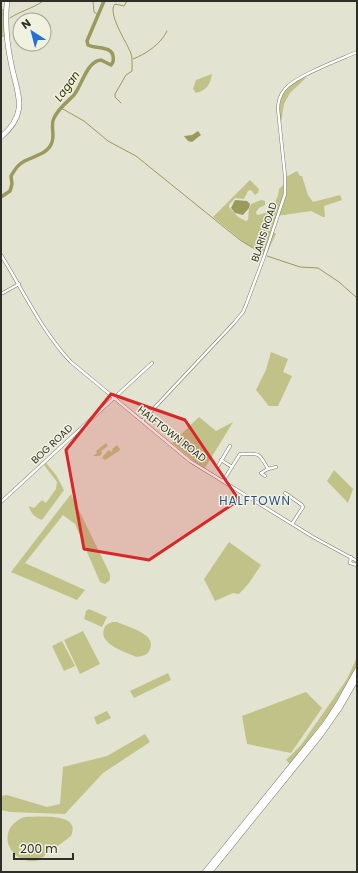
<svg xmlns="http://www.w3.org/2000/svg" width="358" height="873" font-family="Poppins,sans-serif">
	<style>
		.green { fill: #c1c288 }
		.water { fill: #9a9a5e }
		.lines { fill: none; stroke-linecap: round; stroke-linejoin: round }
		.stream { stroke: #9a9a5e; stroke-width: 1 }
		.river { stroke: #9a9a5e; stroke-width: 3.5 }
		.minor-casing { stroke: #79796a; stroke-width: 3.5 }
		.highway-casing { stroke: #79796a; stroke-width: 5.5 }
		.minor { stroke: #fff; stroke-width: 2.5 }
		.highway { stroke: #fff; stroke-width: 4.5 }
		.marked { fill: #d62828; fill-opacity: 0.2; stroke: #d62828; stroke-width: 3; stroke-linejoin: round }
		.labels { text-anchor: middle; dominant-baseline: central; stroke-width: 3; stroke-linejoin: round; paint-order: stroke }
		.street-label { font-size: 10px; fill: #2f2f29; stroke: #f0f1df }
		.water-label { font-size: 11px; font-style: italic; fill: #302f00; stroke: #f0f1df }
		.quarter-label { font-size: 12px; letter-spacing: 1px; fill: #2c5188; stroke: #f0f1df }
	</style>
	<rect width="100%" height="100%" fill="#e3e3d2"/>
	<g class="green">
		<path d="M1,9h3l2,28h-5z"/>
		<path d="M212,74c-2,11 -5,16 -16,19l-3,-4 3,-9z"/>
		<path d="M307,77l-17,16 -6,11 -3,19c-4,-24 1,-39 26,-46z"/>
		<path d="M297,171l3,5h2l6,19 5,7 27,-7 2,5 -18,6 1,11h-2l-12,-6 -34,5 -4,15 3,3 -10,21 -20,-11 -33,-27 37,-37 9,9 -1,4 -3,2 -4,-5 -3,1 -4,8 -9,-1 -6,7v2l9,10 8,4 2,-1 1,-11 2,-5 10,-4 4,1v4l-6,3 -3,4 1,3c11,0 22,-15 22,-26l7,-7v-5z"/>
		<path d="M271,352l17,7 -5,13 9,4 -14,30h-9l-13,-16 10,-20z"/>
		<path d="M199,417l17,14 17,-9 -28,46 -10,-6 -23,-19z"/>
		<path d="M106,443l2,3 -7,5 1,2 -2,3h-7l4,-3 -1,-2z"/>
		<path d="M117,445l3,4 -1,2 -14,9 -3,-2 2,-3 5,-5 2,2 2,-2 -1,-1z"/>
		<path d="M46,463l10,12 8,15 -22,30c-7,-3 -11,-6 -13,-14l5,2 8,-8 4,3 10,-14 1,-7 -13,-17z"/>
		<path d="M334,470l19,19 -5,14 -21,-22z"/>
		<path d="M71,494l39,80v6l-5,4 -5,-2 -25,-58 -12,-9 -38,48 60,27 -8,10 -66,-28z"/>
		<path d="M229,542l32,23 -12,18 -10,11 -6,-1 -18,8 -11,-22z"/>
		<path d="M89,609l18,8 -5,10 -18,-8 2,-8z"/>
		<path d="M113,622h4c11,5 40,12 33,27 -2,6 -7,7 -13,8 -10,-4 -39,-13 -33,-28 1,-4 5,-6 9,-7z"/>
		<path d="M83,631l17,33 -20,10 -16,-34z"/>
		<path d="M62,641l13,25 -11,5 -12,-25z"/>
		<path d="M357,657v9l-29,49 -38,49 -4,-4 15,-15 46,-66z"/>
		<path d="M168,673l3,7 -37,18 -4,-7z"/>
		<path d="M306,692l16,16 -31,45 -44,-9 -5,-28z"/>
		<path d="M107,711l4,7 -14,7 -3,-8z"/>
		<path d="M145,734l5,8 -47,31 -38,41 -55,-2 -9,-2v-14l6,-1 40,12 13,-3 3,-37 44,-11z"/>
		<path d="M25,817c13,0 57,-5 46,19l-32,24c-17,6 -39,-12 -29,-32 4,-5 8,-9 15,-11z"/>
	</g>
	<g class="water">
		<path d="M198,131l3,4 -9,7 -4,-1 -4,-5 8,-1z"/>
		<path d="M235,200l12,1 3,3 -1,4 -6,7 -8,-2 -4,-5z"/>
	</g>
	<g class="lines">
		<g class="stream">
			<path d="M93,1l1,11 4,3"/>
			<path d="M10,18c10,-7 22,-9 33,-17"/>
			<path d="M133,59c13,-5 28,-15 34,-28"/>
			<path d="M121,103l-6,-6v-3l11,-19 6,-4c0,-8 1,-15 -3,-22 -4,-9 -22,-37 -14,-45l9,2 3,-5"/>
			<path d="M61,108l23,13 24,20 28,15 104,84 23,14"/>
			<path d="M267,256l33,11 18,1 21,14 18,16"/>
		</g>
		<path class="river" d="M1,197l9,-6 2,-7 -1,-8c3,-5 6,-11 12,-14 9,-6 25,-7 29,-20 3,-8 -2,-17 2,-24 4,-9 13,-16 20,-23 8,-10 13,-34 27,-35l10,5 2,-3c3,-18 -16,-12 -25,-17l-1,-4 17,-40"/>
		<g class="minor-casing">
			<g id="minor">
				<path d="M1,255c22,35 41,77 70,107l119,99 123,76 44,24"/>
				<path d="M1,294l18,-10"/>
				<path d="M142,421l92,-98 9,-11 3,-7 18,-48 21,-63v-18l-7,-67c0,-7 2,-14 7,-20 11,-13 54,-29 72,-37"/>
				<path d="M221,460l11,7"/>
				<path d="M218,466l12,-20"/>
				<path d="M265,476l-4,-3 7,-4"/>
				<path d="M223,481l17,-27c20,0 18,-3 28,15l8,-2"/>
				<path d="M285,493l17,12 1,2 -11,17"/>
				<path d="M1,502l151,-139"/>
				<path d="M283,502l5,-7"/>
				<path d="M351,557l-1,6 7,2"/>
			</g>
		</g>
		<g class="highway-casing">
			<g id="highway">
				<path d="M1,137c29,-25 16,-43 10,-74 -4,-19 -6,-42 -4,-62"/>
				<path d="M205,872l120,-148 13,-20 19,-34"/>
				<path d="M210,872l110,-136 19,-27 18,-31"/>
			</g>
		</g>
		<use href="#minor" class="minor"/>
		<use href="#highway" class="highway"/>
	</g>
	<path class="marked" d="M111,394l74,26 54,80 -90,60 -65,-11 -18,-99z"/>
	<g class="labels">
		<g class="street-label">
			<text transform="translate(264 232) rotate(-72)">BLARIS ROAD</text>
			<text transform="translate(172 434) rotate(38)">HALFTOWN ROAD</text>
			<text transform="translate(52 444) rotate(-43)">BOG ROAD</text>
		</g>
		<g class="water-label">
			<text transform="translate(67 86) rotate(-54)">Lagan</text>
		</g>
		<g class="quarter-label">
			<text x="255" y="500">HALFTOWN</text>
		</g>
	</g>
	<rect width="358" height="873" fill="none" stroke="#2f2f29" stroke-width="4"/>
	<g transform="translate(32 32) rotate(324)"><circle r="19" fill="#f0f1df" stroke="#a3a396"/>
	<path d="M0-3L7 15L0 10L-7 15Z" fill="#2370db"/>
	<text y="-6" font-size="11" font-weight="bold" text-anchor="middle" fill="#2f2f29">N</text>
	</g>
	<path d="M14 853v6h59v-6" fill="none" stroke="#2f2f29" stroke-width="2"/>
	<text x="20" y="853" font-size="12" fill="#2f2f29" stroke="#f0f1df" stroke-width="3" paint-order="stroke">200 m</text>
</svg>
